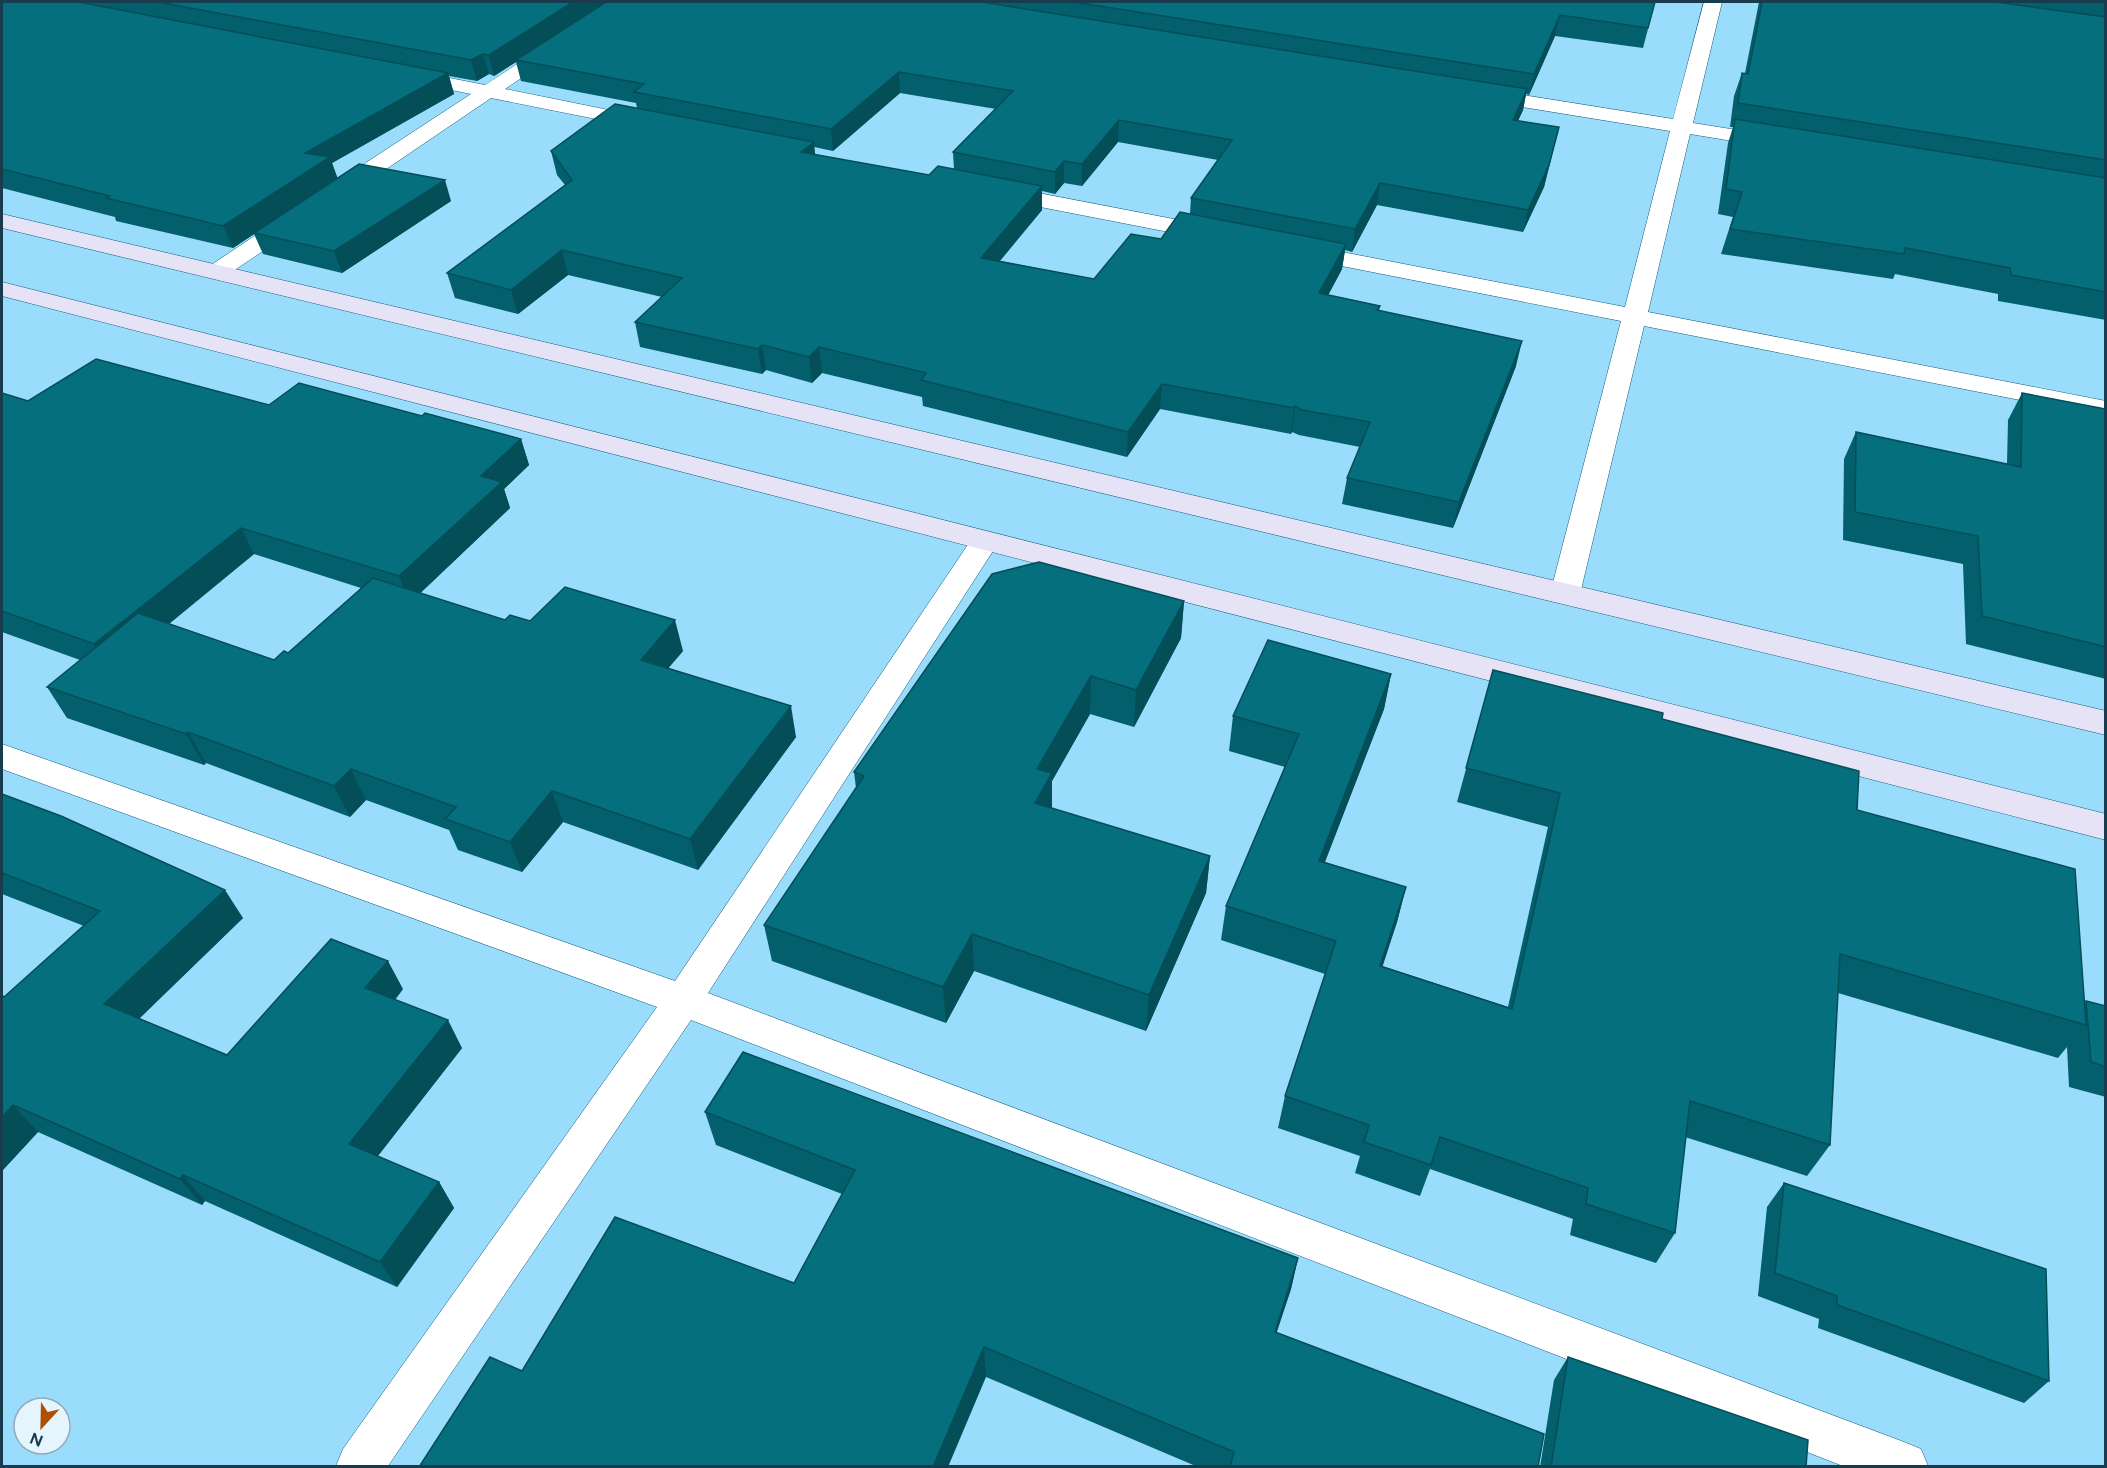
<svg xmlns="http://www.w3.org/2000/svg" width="2107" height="1468" font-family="Figtree,sans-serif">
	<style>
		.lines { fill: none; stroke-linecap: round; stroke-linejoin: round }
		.street-casing { stroke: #155c77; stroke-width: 1 }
		.secondary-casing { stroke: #155c77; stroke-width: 1 }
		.street { fill: #fff; fill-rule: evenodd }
		.secondary { fill: #e6e3f7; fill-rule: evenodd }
		.wall { fill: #045f6c; fill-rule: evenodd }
		.shaded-wall { fill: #044e58 }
		.building { fill: #056f7d; stroke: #044e58; stroke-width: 1.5 }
	</style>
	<rect width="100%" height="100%" fill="#99dcfc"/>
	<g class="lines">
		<g class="street-casing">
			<g id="street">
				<path d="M612,2h20l-127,87 148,30 3,4 -3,4 -7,2 -155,-31 -146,99 -8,2 -8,-2 -3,-5 3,-5 142,-93 -69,-14 -3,-4 3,-4 7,-2 76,15z"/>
				<path d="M1704,2h18l-29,121 82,13 7,2 3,4 -3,4 -7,2 -85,-14 -42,178 458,89v16l-462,-91 -64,268 -4,7 -11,3 -11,-3 -4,-7 71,-273 -320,-63 -8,-2 -4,-5 4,-5 8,-2 324,63 45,-176 -191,-31 -7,-2 -3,-4 3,-4 7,-2 194,31z"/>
				<path d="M997,185l218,42 8,2 3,5 -3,5 -8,2 -226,-44 -3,-5 3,-5z"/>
				<path d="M297,211l8,2 3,5 -3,5 -81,54 -8,2 -8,-2 -4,-5 4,-5 81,-54z"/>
				<path d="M985,531l10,3 5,6 -292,453 1196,449 17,7 7,17h-85l-1152,-446 -303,446h-52l7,-17 314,-442 -655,-238v-25l673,237 300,-447z"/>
			</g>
		</g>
		<g class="secondary-casing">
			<g id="secondary">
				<path d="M2,214l2104,497v24l-2104,-507z"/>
				<path d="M2,282l2104,532v26l-2104,-544z"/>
			</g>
		</g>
		<use href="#street" class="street"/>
		<use href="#secondary" class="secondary"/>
	</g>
	<g class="wall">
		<path d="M2,2h1653l-12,46 -88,-12 -26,59 -3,-1 -3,16 -5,11 41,6 -15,60 -21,45 -146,-27 -25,47 -7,-2 -3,19 -14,26 52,11 -1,5 137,55 -63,162 -111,-24 5,-26 13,-31 -61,-12 -7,-3 -1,2 -131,-25 -33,48 -204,-51 -1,-9 -100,-24 -10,10 -46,-13 -4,4 -122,-27 -5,-25 27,-25 -94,-22 -50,39 -63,-16 -8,-25 118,-88 -8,-10 -6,-24 86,-43 -1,-5 -115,-22 -5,-19 -22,14 -5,-2 -12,7 -28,-5 5,18 -122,69 5,15 114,23 -109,72 -79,-19 -9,-20 -21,14 -117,-27 -1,-4 -113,-29zM900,93l96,16 -43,43 1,17 -25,6 -114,-20 -1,-8 19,4zM1118,142l100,18 -27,38 -1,16 -29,25 -67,40 -94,-18 42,-51v-19l13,3 9,-11 18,3z"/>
		<path d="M1759,2h347v318l-108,-19v-7l-103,-20 -2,5 -172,-25 12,-37 -15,-3 10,-71 5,-16h-3l4,-31 8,-23h3z"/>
		<path d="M2,393l26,8 241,4 153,11 99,23 8,26 -25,24 6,19 -90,85 85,27 25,1 153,30 -15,17 128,69 -98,133 -135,-48 -41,50 -64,-22 -9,-20 -83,-30 -16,17 -144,-54 -2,2 -137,-47 -20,-31 33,-27 -78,-28zM254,554l107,34 -73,65 -14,7 -105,-36z"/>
		<path d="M2022,393l84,16v270l-140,-35 -3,-80 -120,-24 1,-81 12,-27 151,32 1,-44z"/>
		<path d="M1184,601l-3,37 -47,89 -44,-13 -38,67v28l158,47 -4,37 -60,138 -172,-60 -28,52 -174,-62 -8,-36 92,-137 -2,-16z"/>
		<path d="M1493,670l169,49 195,91 228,193 1,-2 20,5v91l-37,-10 -2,-40 -9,11 -220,-65 -8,152 -23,31 -122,-39 -10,96 -19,30 -86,-28 3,-16 -143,-50 -10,27 -65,-23 5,-17 -82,-28 7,-32 40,-122 -104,-34 5,-34 59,-139 -56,-16 4,-35 158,-42 -7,35 -59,153 81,25 -9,35 -15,44 126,41 40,-180 -91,-25z"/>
		<path d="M2,794l241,124 -104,101 88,36 176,-66 -8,11 67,48 -84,108 61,26 15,26 -57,79 -192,-86 -3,4 -164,-73 -36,39v-176l2,2 80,-71 -82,-32z"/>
		<path d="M705,1112l593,146 -7,31 -15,44 262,134h-340l-212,-90 -464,-6 272,-88 48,-89 -126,-49z"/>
		<path d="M1784,1183l265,198 -25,22 -206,-75 1,-9 -61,-23 9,-89z"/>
		<path d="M1568,1357l238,110h-266l14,-87z"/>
	</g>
	<g class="shaded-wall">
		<path d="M573,2h36l-93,58v2l-22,14 -5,-21z"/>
		<path d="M1560,15l-5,21 -26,59 5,-21z"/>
		<path d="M483,54l6,20 -12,7 -6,-21z"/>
		<path d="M899,72l1,21 -67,58 -2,-22z"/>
		<path d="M448,73l6,21 -122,69 6,16 -84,54v1l-21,14 -10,-22 82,-73z"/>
		<path d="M1527,89l-4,21 -15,32 5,-22z"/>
		<path d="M1119,120l-1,22 -36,44v-22z"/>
		<path d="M1559,127l-15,60 -21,45 5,-22z"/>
		<path d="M814,142l2,23 -15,-13z"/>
		<path d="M1064,161v22l-9,11v-22z"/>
		<path d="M445,180l6,21 -109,72 -8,-22z"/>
		<path d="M1380,183l-3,22 -25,47 3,-23z"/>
		<path d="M1042,186v24l-60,72 -1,-24z"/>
		<path d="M1346,244l-4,25 -26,49 3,-25z"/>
		<path d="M562,250l6,25 -50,39 -7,-24z"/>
		<path d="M1522,341l-6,25 -63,162 6,-26z"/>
		<path d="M762,345l4,25 -4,4 -4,-25z"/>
		<path d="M819,347l3,26 -10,10 -3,-26z"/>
		<path d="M1162,384l-2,25 -33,48 1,-25z"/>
		<path d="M1295,406l-3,26 -1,2 3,-26z"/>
		<path d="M521,439l8,26 -25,24 6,19 -100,95 -11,-27 82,-100z"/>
		<path d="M241,528l13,26 -144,118 -16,-28z"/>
		<path d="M1184,601l-3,37 -47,89 2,-37z"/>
		<path d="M675,620l8,31 -34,40 -8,-31z"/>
		<path d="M1391,674l-7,35 -72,186 7,-34z"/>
		<path d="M1091,676l-1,38 -38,67v30l-17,-8 2,-34z"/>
		<path d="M791,706l5,31 -98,133 -8,-31z"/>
		<path d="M188,732l18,31 -2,2 -18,-31z"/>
		<path d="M351,769l15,31 -16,17 -16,-31z"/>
		<path d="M552,791l11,31 -41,50 -12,-30z"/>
		<path d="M1210,856l-4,37 -60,138 3,-36z"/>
		<path d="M1406,887l-9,35 -25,77 8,-33z"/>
		<path d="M225,890l18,28 -118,114 -21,-28z"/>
		<path d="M972,934l2,37 -28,52 -3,-36z"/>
		<path d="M388,961l15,28 -22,27 -16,-28z"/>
		<path d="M448,1020l14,28 -96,123 -17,-27z"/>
		<path d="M13,1105l25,27 -36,39v-54z"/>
		<path d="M183,1175l22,26 -3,4 -22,-26z"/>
		<path d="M439,1182l15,26 -57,79 -17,-25z"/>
		<path d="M1298,1258l-7,31 -24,73 8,-30z"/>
		<path d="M984,1347l2,30 -38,90h-15z"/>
	</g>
	<g class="building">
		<path d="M2,2h77l369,71 -143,80 25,4 -107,69 -117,-28 4,-2 -108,-27z"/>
		<path d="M158,2h415l-84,53 -6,-1 -12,6z"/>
		<path d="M606,2h376l545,87 -14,31 46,7 -10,38 -21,45 -148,-27 -25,46 -164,-31 41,-58 -113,-20 -37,44 -18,-3 -9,11 -102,-20 60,-61 -114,-19 -68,57 -197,-37 10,-8 -128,-24z"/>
		<path d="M1074,2h581l-7,26 -88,-13 -26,59z"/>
		<path d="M1762,2h234l110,15v143l-368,-57 4,-30 6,1z"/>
		<path d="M615,104l199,38 -13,10 128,23 9,-9 104,20 -61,72 113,21 37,-45 30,5 19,-27 166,32 -27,49 61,13 -3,4 145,31 -63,161 -112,-24 23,-56 -68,-12 -7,-4 -1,2 -132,-24 -34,48 -207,-52 5,-7 -107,-26 -10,10 -47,-12 -4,4 -123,-27 47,-44 -120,-28 -51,40 -64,-17 125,-93 -21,-29z"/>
		<path d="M1735,119l371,59v114l-95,-17 -1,-7 -105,-20 -1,6 -174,-25 12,-37 -16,-3z"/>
		<path d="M359,164l86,16 -111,71 -80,-18z"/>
		<path d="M96,359l173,46 30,-22 123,33 3,-3 96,26 -40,37 21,6 -103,94 -158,-48 -147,116 -92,-33v-218l26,8z"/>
		<path d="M2022,393l84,16v238l-124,-31 -4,-80 -123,-24 1,-80 165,35z"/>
		<path d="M1039,562l145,39 -48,89 -45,-14 -54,93 15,4 -17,30 175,53 -61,139 -177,-61 -29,53 -179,-62 100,-149 -10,-4 138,-198z"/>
		<path d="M373,578l132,42 5,-5 20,6 35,-34 110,33 -34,40 150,46 -101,133 -138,-48 -42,51 -65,-23 11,-12 -105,-38 -17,17 -146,-54 -2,2 -139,-47 91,-74 136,47 10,-9 4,2z"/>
		<path d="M1268,640l123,34 -72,187 87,26 -26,79 132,43 48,-216 -94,-25 27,-98 170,43 -1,6 197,52 -2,39 218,59 11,156 -246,-71 -10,191 -140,-44 -15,132 -89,-29 2,-16 -148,-51 -9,28 -67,-23 5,-17 -84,-29 51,-155 -110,-35 73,-172 -66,-18z"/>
		<path d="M2,794l59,22 164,74 -121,114 123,51 104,-116 57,22 -23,27 83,32 -99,124 90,38 -59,80 -197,-87 -3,4 -167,-74 -11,12v-122l2,2 96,-86 -98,-38z"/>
		<path d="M2086,1001l20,5v61l-15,-5z"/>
		<path d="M743,1052l555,206 -23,74 269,102 -6,33h-308l4,-15 -250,-105 -51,120h-514l71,-110 32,14 93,-154 179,66 61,-113 -150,-58z"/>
		<path d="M1784,1183l262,86 3,112 -212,-76v-9l-62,-23z"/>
		<path d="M1568,1357l240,83 -2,27h-255z"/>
	</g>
	<rect width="2107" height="1468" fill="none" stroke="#183c4d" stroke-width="6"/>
	<g transform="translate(42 1426) rotate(202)"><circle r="28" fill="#e5f5fd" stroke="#93abb7" stroke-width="1.5"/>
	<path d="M0-4.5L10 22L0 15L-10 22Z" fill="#af5000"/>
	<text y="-9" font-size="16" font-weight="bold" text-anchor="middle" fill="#183c4d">N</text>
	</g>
</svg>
